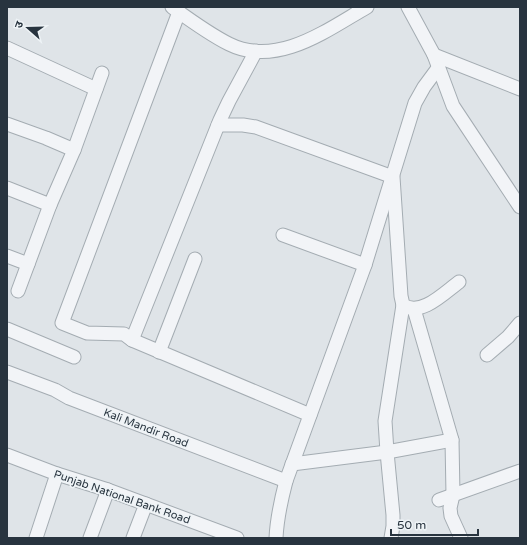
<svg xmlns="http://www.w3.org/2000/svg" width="527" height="545" font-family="'Varela Round','Noto Sans Devanagari',sans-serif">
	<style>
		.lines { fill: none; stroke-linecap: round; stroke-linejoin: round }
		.minor-casing { stroke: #a4acb2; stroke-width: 15 }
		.minor { stroke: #f2f4f7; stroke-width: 13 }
		.labels { text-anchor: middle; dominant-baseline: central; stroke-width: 3.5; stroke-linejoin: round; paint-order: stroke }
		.street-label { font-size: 11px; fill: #28343f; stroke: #eef3f6 }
	</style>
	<rect width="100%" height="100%" fill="#dfe4e8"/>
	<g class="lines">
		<g class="minor-casing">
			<g id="minor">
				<path d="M172,7c18,13 37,27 57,37 48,24 98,-14 138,-37"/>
				<path d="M408,7l26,48 19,51 67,101"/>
				<path d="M179,12l-117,311 25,10 37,1 8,6 178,75"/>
				<path d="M7,48l89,41"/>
				<path d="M434,55l86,34"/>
				<path d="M7,124l39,14 28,12"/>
				<path d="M218,125h25l13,2 137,50 8,119 2,9c18,12 41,-12 56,-23"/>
				<path d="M7,188l43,17"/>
				<path d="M283,235l82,30"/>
				<path d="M7,256l21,8"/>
				<path d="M18,291l32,-86 24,-55 28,-77"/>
				<path d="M414,309l38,131 1,55 -3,13 1,8 10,22"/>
				<path d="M7,329l67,28"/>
				<path d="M132,340l88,-220 9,-19 27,-50"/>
				<path d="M159,352l36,-93"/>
				<path d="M487,355l21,-18 12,-14"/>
				<path d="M7,372l48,18 14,8 217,83"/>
				<path d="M7,455l50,19 51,16 129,48"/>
				<path d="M292,464l95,-12 65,-12"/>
				<path d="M439,500l81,-29"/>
				<path d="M36,538l21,-64"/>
				<path d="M90,538l18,-48"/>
				<path d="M133,538l13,-34"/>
				<path d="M276,538c1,-20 5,-38 10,-57l79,-216 50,-162 9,-16 14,-19"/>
				<path d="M391,538l2,-12v-11l-6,-63 -2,-31 18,-116"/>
			</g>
		</g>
		<use href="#minor" class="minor"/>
	</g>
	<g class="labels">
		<g class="street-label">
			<text transform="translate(146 428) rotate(21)">Kali Mandir Road</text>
			<text transform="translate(122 497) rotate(19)">Punjab National Bank Road</text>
		</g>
	</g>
	<rect width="527" height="545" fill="none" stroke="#28343f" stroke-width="16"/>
	<g transform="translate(28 28) rotate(290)" stroke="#eef3f6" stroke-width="3" paint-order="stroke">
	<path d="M0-3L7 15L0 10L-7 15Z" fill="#28343f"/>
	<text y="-6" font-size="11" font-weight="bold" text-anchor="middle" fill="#28343f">उ</text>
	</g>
	<path d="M391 529v6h87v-6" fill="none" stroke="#28343f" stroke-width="2"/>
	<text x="397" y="529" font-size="12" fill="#28343f" stroke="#eef3f6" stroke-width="3" paint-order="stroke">50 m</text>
</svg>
